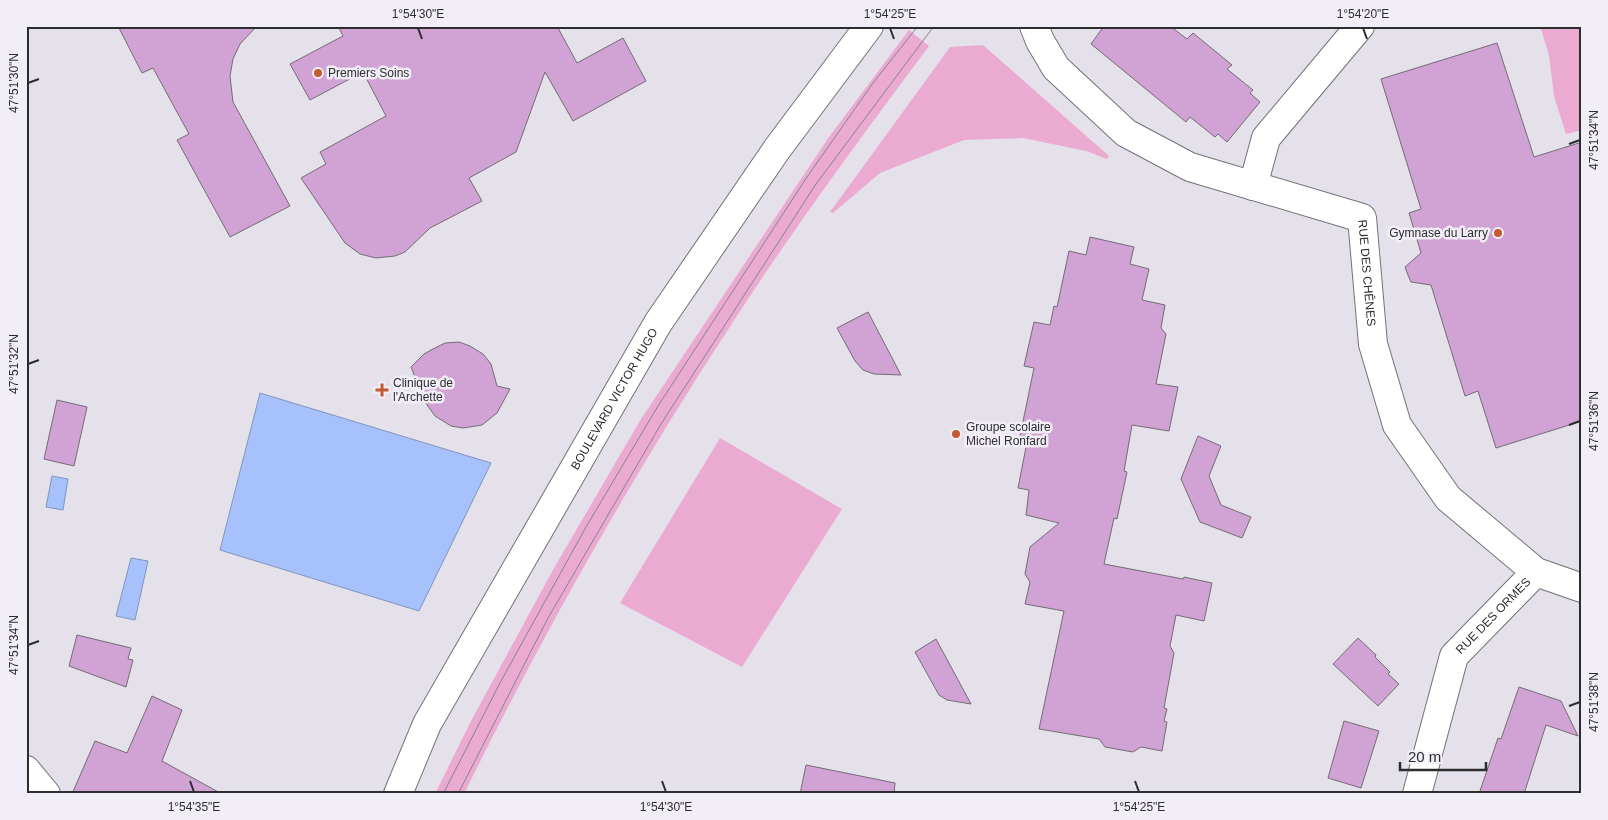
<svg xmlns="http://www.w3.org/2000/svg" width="1608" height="820" font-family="Arial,sans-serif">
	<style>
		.green { fill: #ebabd0 }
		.water { fill: #a6c1fb; stroke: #8294be }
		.building { fill: #d1a2d4; stroke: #736c74 }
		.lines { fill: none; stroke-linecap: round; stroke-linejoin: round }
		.street-casing { stroke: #747079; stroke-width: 30 }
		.secondary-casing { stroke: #747079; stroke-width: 30 }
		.street { stroke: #fff; stroke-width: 28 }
		.secondary { stroke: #fff; stroke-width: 28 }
		.tram { stroke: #86838a; stroke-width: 1 }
		.ticks { fill: none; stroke: #2d2c2f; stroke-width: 2 }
		.poi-dot { fill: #c15b2d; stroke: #f2eef8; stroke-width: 2 }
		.labels { text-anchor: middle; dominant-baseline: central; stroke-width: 5; stroke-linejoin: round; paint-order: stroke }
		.poi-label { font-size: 12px; fill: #2d2c2f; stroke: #f2eef8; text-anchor: start }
		.street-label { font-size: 12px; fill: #2d2c2f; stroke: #f2eef8 }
		.neatline { fill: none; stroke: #2d2c2f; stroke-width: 2 }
		.ticks-label { font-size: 12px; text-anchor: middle; fill: #2d2c2f }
	</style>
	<rect width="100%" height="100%" fill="#e5e1eb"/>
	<g class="green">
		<path d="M1540,26h42v104l-16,4 -12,-38 -5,-41z"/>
		<path d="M909,30l20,16c-59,79 -118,159 -173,241 -108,162 -206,332 -292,507h-29l36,-73 83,-153 87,-149 188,-282z"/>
		<path d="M983,45l126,111 -2,3 -21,-8 -63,-13 -59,2 -84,33 -47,40 -3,-1 120,-165z"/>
		<path d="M720,438l122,71 -100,158 -122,-64z"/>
	</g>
	<g class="water">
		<path d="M260,393l231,70 -72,148 -199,-61z"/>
		<path d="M52,476l16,3 -5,31 -17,-3z"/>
		<path d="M131,558l17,3 -13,59 -19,-4z"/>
	</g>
	<g class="building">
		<path d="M118,26h139l-17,18 -7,15 -3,17 3,26 57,104 -60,31 -53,-97 12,-6 -36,-66 -11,5z"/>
		<path d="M338,26h219l20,37 46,-25 23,43 -73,40 -28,-49 -29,80 -47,26 13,23 -52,27 -25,24 -10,4 -19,2 -16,-4 -15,-11 -44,-65 25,-14 -6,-12 66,-36 -23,-44 -53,28 -20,-36 53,-28z"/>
		<path d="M1104,26h66l17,13 6,-6 39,32 -5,4 26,21 -3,3 10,9 -33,40 -9,-8 -3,3 -25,-20 -4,5 -95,-78z"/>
		<path d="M1497,43l37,114 48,-15v279l-86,27 -18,-57 -13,5 -34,-111 -20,-3 -3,-7 -3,-8 16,-14 -12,-40 12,-4 -40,-130z"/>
		<path d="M1090,237l44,10 -4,17 19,5 -7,31 23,5 -4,23 5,6 -10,50 22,3 -9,44 -37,-6 -8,46 3,1 -10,47 -3,-1 -10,46 79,15 1,-2 28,6 -8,38 -28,-6 -6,31 4,7 -10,55 3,1 -3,12 3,1 -5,29 -21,-4 -8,5 -28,-5 -6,-8 -60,-10 25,-118 -39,-7 5,-22 -5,-8 5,-27 29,-24 -33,-8 3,-25 -11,-2 10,-51 -8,-1 14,-68 -10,-2 10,-44 16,3 4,-19 3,1 12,-56 17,4z"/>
		<path d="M868,312l33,63 -27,-1 -11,-4 -8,-9 -18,-33z"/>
		<path d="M459,342l11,4 13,8 8,10 6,22 13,3 -13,24 -15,12 -19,3 -12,-2 -16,-10 -10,-14 -14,-35 13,-13 7,-4 14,-7z"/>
		<path d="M57,400l30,7 -13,59 -30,-7z"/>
		<path d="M1198,436l23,10 -12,30 12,29 30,12 -9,21 -42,-16 -19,-43z"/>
		<path d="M77,635l54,13 -3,11 5,1 -7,27 -57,-21z"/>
		<path d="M1358,638l18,17 -1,2 15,15 -2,2 11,10 -21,22 -45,-42z"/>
		<path d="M936,639l35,65 -24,-4 -8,-5 -24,-43z"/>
		<path d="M1519,687l42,14 17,35 -32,-11 -22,69h-45l19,-56 3,1z"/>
		<path d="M152,696l30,14 -20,51 60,33h-150l23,-53 32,12z"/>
		<path d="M1344,721l35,10 -18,57 -33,-10z"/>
		<path d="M806,765l89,18 -1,11h-94z"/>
	</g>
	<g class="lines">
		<g class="street-casing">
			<g id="street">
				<path id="s1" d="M1034,26l6,15 16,27 70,65 64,34 172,51 11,126 24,81 51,73 88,74"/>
				<path d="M1253,186l13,-48 94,-112"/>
				<path d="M26,770l20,24"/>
				<path id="s2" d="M1417,794l37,-138 82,-84 46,16"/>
			</g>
		</g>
		<g class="secondary-casing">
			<g id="secondary">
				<path id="s3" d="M398,794l29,-70 231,-401 119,-174 92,-123"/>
			</g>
		</g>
		<use href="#street" class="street"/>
		<use href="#secondary" class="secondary"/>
		<g class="tram">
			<path d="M443,794l58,-113 85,-154 72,-121 149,-229 66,-94 45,-57"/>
			<path d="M458,794l90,-176 113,-194 155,-240 118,-158"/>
		</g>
	</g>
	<path class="ticks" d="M418,28l4,11M890,28l4,11M1363,28l4,11M28,83l11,-4M1569,144l11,-4M28,364l11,-4M1569,425l11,-4M28,645l11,-4M1569,706l11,-4M190,781l4,11M662,781l4,11M1135,781l4,11"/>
	<g class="poi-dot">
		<circle cx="318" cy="73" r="5"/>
		<circle cx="1498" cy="233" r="5"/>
		<path d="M379.5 382.5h5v5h5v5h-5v5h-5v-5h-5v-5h5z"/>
		<circle cx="956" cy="434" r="5"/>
	</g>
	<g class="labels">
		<g class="poi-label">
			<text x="328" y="73">Premiers Soins</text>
			<text x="1488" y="233" text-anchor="end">Gymnase du Larry</text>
			<text x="393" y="383">Clinique de<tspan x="393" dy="14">l'Archette</tspan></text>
			<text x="966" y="427">Groupe scolaire<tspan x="966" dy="14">Michel Ronfard</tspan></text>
		</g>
		<g class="street-label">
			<text stroke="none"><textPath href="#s1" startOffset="450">RUE DES CHÊNES</textPath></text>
			<text stroke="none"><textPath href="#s3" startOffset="451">BOULEVARD VICTOR HUGO</textPath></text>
			<text stroke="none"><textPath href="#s2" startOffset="199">RUE DES ORMES</textPath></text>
		</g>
	</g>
	<rect width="1608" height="820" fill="none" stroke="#f2eef8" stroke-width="55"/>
	<path d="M1400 762v8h86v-8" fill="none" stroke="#2d2c2f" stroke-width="2.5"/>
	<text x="1408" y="762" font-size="15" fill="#2d2c2f" stroke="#f2eef8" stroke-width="4" paint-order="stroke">20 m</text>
	<rect x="28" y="28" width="1552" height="764" class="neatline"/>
	<g class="ticks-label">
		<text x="418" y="18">1°54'30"E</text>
		<text x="890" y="18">1°54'25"E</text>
		<text x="1363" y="18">1°54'20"E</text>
		<text transform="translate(14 83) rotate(-90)" y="4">47°51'30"N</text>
		<text transform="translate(1594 140) rotate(-90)" y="4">47°51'34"N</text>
		<text transform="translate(14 364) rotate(-90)" y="4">47°51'32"N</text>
		<text transform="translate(1594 421) rotate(-90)" y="4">47°51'36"N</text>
		<text transform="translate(14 645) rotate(-90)" y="4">47°51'34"N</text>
		<text transform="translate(1594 702) rotate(-90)" y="4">47°51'38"N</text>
		<text x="194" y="811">1°54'35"E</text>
		<text x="666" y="811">1°54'30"E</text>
		<text x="1139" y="811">1°54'25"E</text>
	</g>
</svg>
